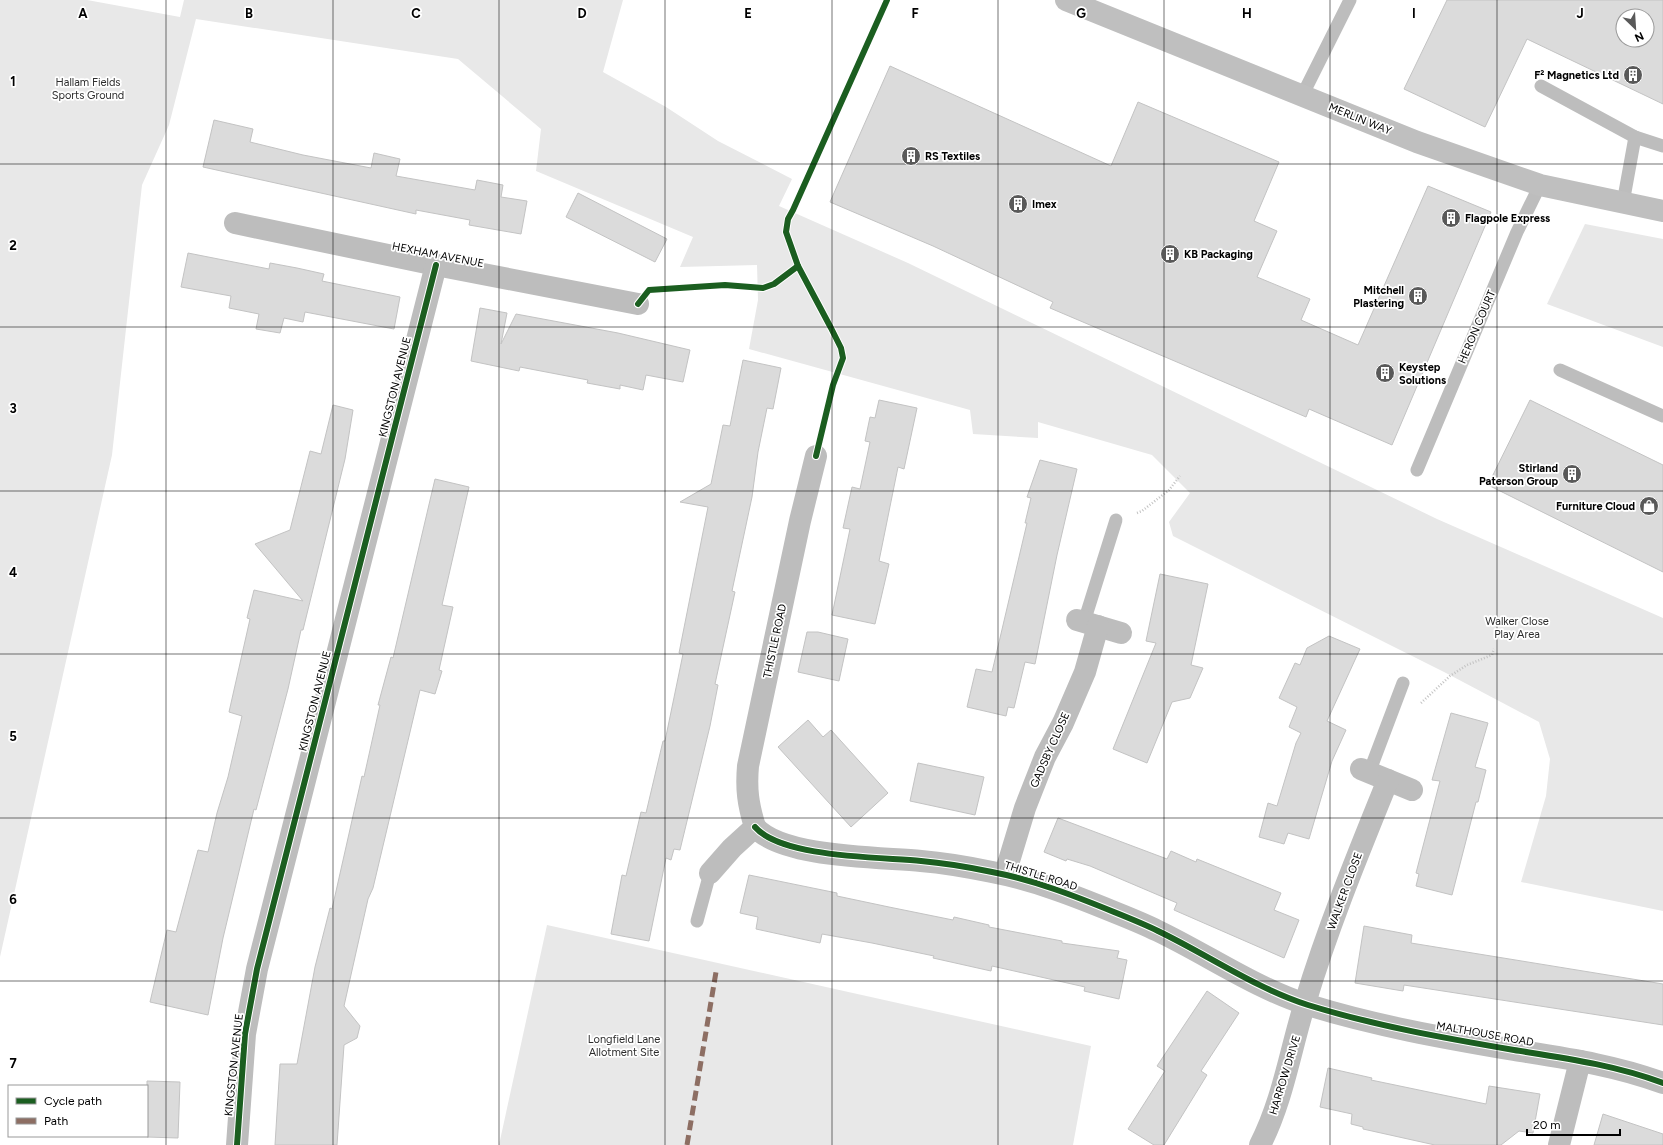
<svg xmlns="http://www.w3.org/2000/svg" width="1663" height="1145" font-family="Figtree,sans-serif">
	<style>
		.green { fill: #e8e8e8 }
		.building { fill: #dbdbdb; stroke: #c3c3c3; fill-rule: evenodd }
		.lines { fill: none; stroke-linecap: round; stroke-linejoin: round }
		.path { stroke: #c2c2c2; stroke-width: 2.5; stroke-dasharray: 1 2; stroke-linecap: butt }
		.lane { stroke: #bdbdbd; stroke-width: 13 }
		.street { stroke: #bdbdbd; stroke-width: 22 }
		.secondary { stroke: #bfbfbf; stroke-width: 22 }
		.quiet { stroke: #8d6e63; stroke-width: 5; stroke-dasharray: 10 5; stroke-linecap: butt }
		.cycleway-casing { stroke: #fff; stroke-width: 8 }
		.cycleway { stroke: #1b5e20; stroke-width: 6 }
		.grid { fill: none; stroke: #000; stroke-width: 1; stroke-opacity: 0.55 }
		.labels { text-anchor: middle; dominant-baseline: central; stroke-width: 3.5; stroke-linejoin: round; paint-order: stroke }
		.poi-label { font-size: 11px; font-weight: bold; fill: #000; stroke: #fff; text-anchor: start }
		.park-label { font-size: 11px; fill: #2c2c2c; stroke: #fff }
		.street-label { font-size: 11px; fill: #000; stroke: #fff }
		.grid-label { font-size: 13px; text-anchor: middle; font-weight: bold; fill: #000; stroke: #fff; stroke-width: 3.5; stroke-linejoin: round; paint-order: stroke }
	</style>
	<rect width="100%" height="100%" fill="#fff"/>
	<g class="green">
		<path d="M0,0h87l93,17 4,-17h439l-20,72 63,35 52,34 74,38 -13,27 129,57 529,256 226,99v293l-142,-29 25,-86 4,-37 -11,-37 -93,-49 -273,-137 -4,-14 21,-29 -38,-38 -114,-33v16l-65,-4 -3,-24 -221,-61 9,-49 -1,-35 -77,2 13,-30 -157,-66 5,-42 -83,-70 -262,-40 -27,106 -27,60 -30,270 -112,502z"/>
		<path d="M1585,224l78,15v108l-116,-43z"/>
		<path d="M547,925l544,121 -18,99h-574z"/>
	</g>
	<g class="building">
		<path d="M1447,0h216v104l-136,-65 -42,88 -81,-38zM1623,16h24v24h-24z"/>
		<path d="M890,66l221,100 27,-64 141,60 -25,59 23,10 -20,46 53,22 -9,21 57,25 70,-159 63,26 -99,233 -83,-36 -3,8 -256,-109 3,-6 -120,-56 -103,-44z"/>
		<path d="M214,120l39,9 -3,13 53,13 68,13 3,-15 26,6 -4,17 79,14 2,-10 26,5 -2,12 26,4 -6,33 -52,-9 1,-5 -54,-10v4l-213,-47z"/>
		<path d="M578,193l89,46 -12,23 -89,-45z"/>
		<path d="M188,253l81,16 1,-6 27,5 27,6 -2,7 78,16 -6,32 -89,-17 -2,10 -19,-4 -4,15 -24,-4 3,-15 -30,-6 2,-12 -50,-9z"/>
		<path d="M480,308l27,5 -6,31 15,-30 102,19 72,17 -7,32 -37,-7 -3,15 -23,-5v4l-33,-6 1,-3 -68,-13 -1,4 -48,-10z"/>
		<path d="M743,360l38,8 -8,41 -6,-1 -9,44 -6,45 -20,94 3,1 -20,92 3,1 -8,41 -30,124 -6,-1 -3,11 -5,-2 -17,83 -38,-7 11,-59 4,1 15,-64 5,1 17,-72h2l18,-87 -4,-1 29,-146 -28,-5 31,-18 12,-59 7,1z"/>
		<path d="M879,400l38,8 -13,61 -6,-2 -19,94 10,3 -14,60 -43,-9 18,-86 -7,-1 9,-41 8,2 10,-47 -5,-1 5,-24 5,1z"/>
		<path d="M1530,400l133,65v107l-175,-87z"/>
		<path d="M333,405l20,5 -8,49 -42,171h-2l-13,59 -32,121 -2,-1 -31,129 -15,77 -58,-13 17,-72 9,2 22,-82 10,2 9,-39 11,-36 14,-61 -13,-4 21,-93 -3,-1 7,-28 49,11 -48,-57 35,-14 20,-79 11,3z"/>
		<path d="M1040,460l37,9 -20,86 -22,109 -10,-2 -11,46 -6,-1 -2,9 -39,-9 9,-38 16,3 35,-149h-2l6,-25 -4,-1z"/>
		<path d="M435,479l34,8 -27,118 11,2 -14,63 3,1 -7,23 -15,-4 -47,198 -5,11 -24,107 16,20 -3,12 -13,7 -7,100h-62l5,-81h17l18,-97 15,-59 2,1 30,-133 2,1 16,-72h-2l13,-48 2,1z"/>
		<path d="M1160,574l48,10 -17,81 12,3 -13,30 -18,4 -25,61 -34,-14 43,-106 -10,-2z"/>
		<path d="M807,632h11l30,7 -9,42 -41,-9z"/>
		<path d="M1329,636l31,13 -33,72 19,9 -14,31 -23,78 -21,-6 -4,11 -25,-7 9,-34 9,3 19,-63 5,-10 -12,-6 8,-20 -18,-9 16,-35 5,2 7,-17z"/>
		<path d="M1451,713l37,10 -13,44 11,3 -8,32h-2l-24,93 -36,-9 3,-12 -3,-1 24,-92 -8,-1z"/>
		<path d="M808,720l15,17 8,-7 57,63 -37,34 -73,-80z"/>
		<path d="M918,763l66,14 -9,38 -65,-14z"/>
		<path d="M1058,818l109,41 4,-8 25,11 1,-3 84,34 -7,17 25,10 -15,38 -110,-48 3,-7 -87,-37 -23,-7 -1,2 -22,-9z"/>
		<path d="M749,875l88,18v3l52,11 64,13 1,-3 35,8v2l73,14v2l57,8 -2,7 10,2 -8,39 -35,-8 1,-4 -93,-21 -1,5 -58,-13 1,-2 -62,-13 -50,-9 -2,9 -64,-14 2,-12 -18,-4z"/>
		<path d="M1364,926l48,9 -1,8 252,41v41l-259,-40 -1,6 -48,-8z"/>
		<path d="M1207,991l32,22 -38,58 6,4 -43,70h-10l-26,-16 37,-58 -8,-5z"/>
		<path d="M1328,1068l44,10 -1,2 115,24 3,-18 51,8 -7,39 -14,-2 -18,14h-66l-72,-16v-2l-12,-3 1,-10 -32,-7z"/>
		<path d="M147,1081l33,1 -2,56 -31,-1z"/>
		<path d="M1603,1114l60,20v11h-69z"/>
	</g>
	<g class="lines">
		<g class="path">
			<path d="M1137,513l5,-2 27,-21 11,-14"/>
			<path d="M1421,703l29,-27 17,-11 25,-10 2,-6"/>
		</g>
		<g class="lane">
			<path d="M1541,86l94,51 28,9"/>
			<path d="M1302,96l48,-96"/>
			<path d="M1623,203l12,-66"/>
			<path d="M1560,370l103,46"/>
			<path d="M1417,470l100,-238 23,-47"/>
			<path d="M1084,622l32,-102"/>
			<path d="M1369,773l34,-90"/>
			<path d="M697,921l13,-48"/>
		</g>
		<g class="street">
			<path d="M235,223l201,42 202,39"/>
			<path d="M1077,620l44,13"/>
			<path d="M1361,769l51,21"/>
			<path d="M755,827c27,31 125,30 166,34 24,2 47,6 71,11 42,8 83,24 122,40 15,6 30,12 44,19 50,24 97,57 150,74 68,21 136,33 206,45 50,8 101,15 149,33"/>
			<path d="M710,873l22,-25 23,-21c-7,-23 -9,-38 -7,-61l52,-245 16,-65"/>
			<path d="M1005,874l20,-66 20,-51 18,-34 22,-51 13,-46"/>
			<path d="M237,1145l8,-111 12,-65 179,-704"/>
			<path d="M1260,1145c23,-45 30,-94 45,-142 23,-76 53,-149 83,-223"/>
			<path d="M1559,1145l21,-84"/>
		</g>
		<path class="secondary" d="M1066,0l351,142 123,43 123,26"/>
		<path class="quiet" d="M687,1145l29,-173"/>
		<g class="cycleway-casing">
			<g id="cycleway">
				<path d="M638,304l11,-14 76,-5 38,3 11,-4 24,-18"/>
				<path d="M816,456l17,-71 10,-27 -2,-10 -10,-20 -33,-62 -12,-34 2,-13 5,-9 94,-210"/>
				<path d="M755,827c27,31 125,30 166,34 24,2 47,6 71,11 42,8 83,24 122,40 15,6 30,12 44,19 50,24 97,57 150,74 68,21 136,33 206,45 50,8 101,15 149,33"/>
				<path d="M237,1145l8,-111 12,-65 179,-704"/>
			</g>
		</g>
		<use href="#cycleway" class="cycleway"/>
	</g>
	<path class="grid" d="M166,0v1145M333,0v1145M499,0v1145M665,0v1145M832,0v1145M998,0v1145M1164,0v1145M1330,0v1145M1497,0v1145M0,164h1663M0,327h1663M0,491h1663M0,654h1663M0,818h1663M0,981h1663"/>
	<defs>
		<g id="building-disc" transform="scale(1)"><circle r="9.5" fill="#595959" stroke="#fff"/><path d="M-4-6H4V6H1V3H-1V6H-4ZM-2.5-4.3h1.7v1.8h-1.7ZM.8-4.3h1.7v1.8H.8ZM-2.5-1h1.7V.8h-1.7ZM.8-1h1.7V.8H.8Z" fill="#fff"/></g>
		<g id="shop-disc" transform="scale(1)"><circle r="9.5" fill="#595959" stroke="#fff"/><path d="M-5-2.5h2.3a2.7 3.5 0 0 1 5.4 0H5L5.5 6h-11ZM-1.5-2.5h3a1.5 2.3 0 0 0-3 0Z" fill="#fff"/></g>
	</defs>
	<g fill-rule="evenodd">
		<use href="#building-disc" x="1633" y="75"/>
		<use href="#building-disc" x="911" y="156"/>
		<use href="#building-disc" x="1018" y="204"/>
		<use href="#building-disc" x="1451" y="218"/>
		<use href="#building-disc" x="1170" y="254"/>
		<use href="#building-disc" x="1418" y="296"/>
		<use href="#building-disc" x="1385" y="373"/>
		<use href="#building-disc" x="1572" y="474"/>
		<use href="#shop-disc" x="1649" y="506"/>
	</g>
	<g class="labels">
		<g class="poi-label">
			<text x="1619" y="75" text-anchor="end">F² Magnetics Ltd</text>
			<text x="925" y="156">RS Textiles</text>
			<text x="1032" y="204">Imex</text>
			<text x="1465" y="218">Flagpole Express</text>
			<text x="1184" y="254">KB Packaging</text>
			<text x="1404" y="290" text-anchor="end">Mitchell<tspan x="1404" dy="13">Plastering</tspan></text>
			<text x="1399" y="367">Keystep<tspan x="1399" dy="13">Solutions</tspan></text>
			<text x="1558" y="468" text-anchor="end">Stirland<tspan x="1558" dy="13">Paterson Group</tspan></text>
			<text x="1635" y="506" text-anchor="end">Furniture Cloud</text>
		</g>
		<g class="park-label">
			<text x="88" y="82">Hallam Fields<tspan x="88" dy="13">Sports Ground</tspan></text>
			<text x="1517" y="621">Walker Close<tspan x="1517" dy="13">Play Area</tspan></text>
			<text x="624" y="1039">Longfield Lane<tspan x="624" dy="13">Allotment Site</tspan></text>
		</g>
		<g class="street-label">
			<text transform="translate(1360 119) rotate(22)">MERLIN WAY</text>
			<text transform="translate(438 255) rotate(11)">HEXHAM AVENUE</text>
			<text transform="translate(1477 327) rotate(-67)">HERON COURT</text>
			<text transform="translate(395 387) rotate(-76)">KINGSTON AVENUE</text>
			<text transform="translate(775 641) rotate(-78)">THISTLE ROAD</text>
			<text transform="translate(315 701) rotate(-76)">KINGSTON AVENUE</text>
			<text transform="translate(1050 750) rotate(-66)">GADSBY CLOSE</text>
			<text transform="translate(1041 876) rotate(17)">THISTLE ROAD</text>
			<text transform="translate(1345 891) rotate(-70)">WALKER CLOSE</text>
			<text transform="translate(1485 1034) rotate(10)">MALTHOUSE ROAD</text>
			<text transform="translate(234 1065) rotate(-84)">KINGSTON AVENUE</text>
			<text transform="translate(1285 1075) rotate(-73)">HARROW DRIVE</text>
		</g>
	</g>
	<g class="grid-label">
		<text x="83" y="18">A</text>
		<text x="249" y="18">B</text>
		<text x="416" y="18">C</text>
		<text x="582" y="18">D</text>
		<text x="748" y="18">E</text>
		<text x="915" y="18">F</text>
		<text x="1081" y="18">G</text>
		<text x="1247" y="18">H</text>
		<text x="1414" y="18">I</text>
		<text x="1580" y="18">J</text>
		<text x="13" y="86">1</text>
		<text x="13" y="250">2</text>
		<text x="13" y="413">3</text>
		<text x="13" y="577">4</text>
		<text x="13" y="741">5</text>
		<text x="13" y="904">6</text>
		<text x="13" y="1068">7</text>
	</g>
	<rect x="8" y="1085" width="140" height="52" fill="#ffffff" stroke="#999999"/>
	<rect x="16" y="1098" width="20" height="6" fill="#1b5e20" stroke="#999999"/>
	<text x="44" y="1105" font-size="12" fill="#000000">Cycle path</text>
	<rect x="16" y="1118" width="20" height="6" fill="#8d6e63" stroke="#999999"/>
	<text x="44" y="1125" font-size="12" fill="#000000">Path</text>
	<g transform="translate(1635 28) rotate(155)"><circle r="19" fill="#ffffff" stroke="#999999"/>
	<path d="M0-3L7 15L0 10L-7 15Z" fill="#595959"/>
	<text y="-6" font-size="11" font-weight="bold" text-anchor="middle" fill="#000000">N</text>
	</g>
	<path d="M1527 1129v6h93v-6" fill="none" stroke="#000000" stroke-width="2"/>
	<text x="1533" y="1129" font-size="12" fill="#000000" stroke="#ffffff" stroke-width="3" paint-order="stroke">20 m</text>
</svg>
